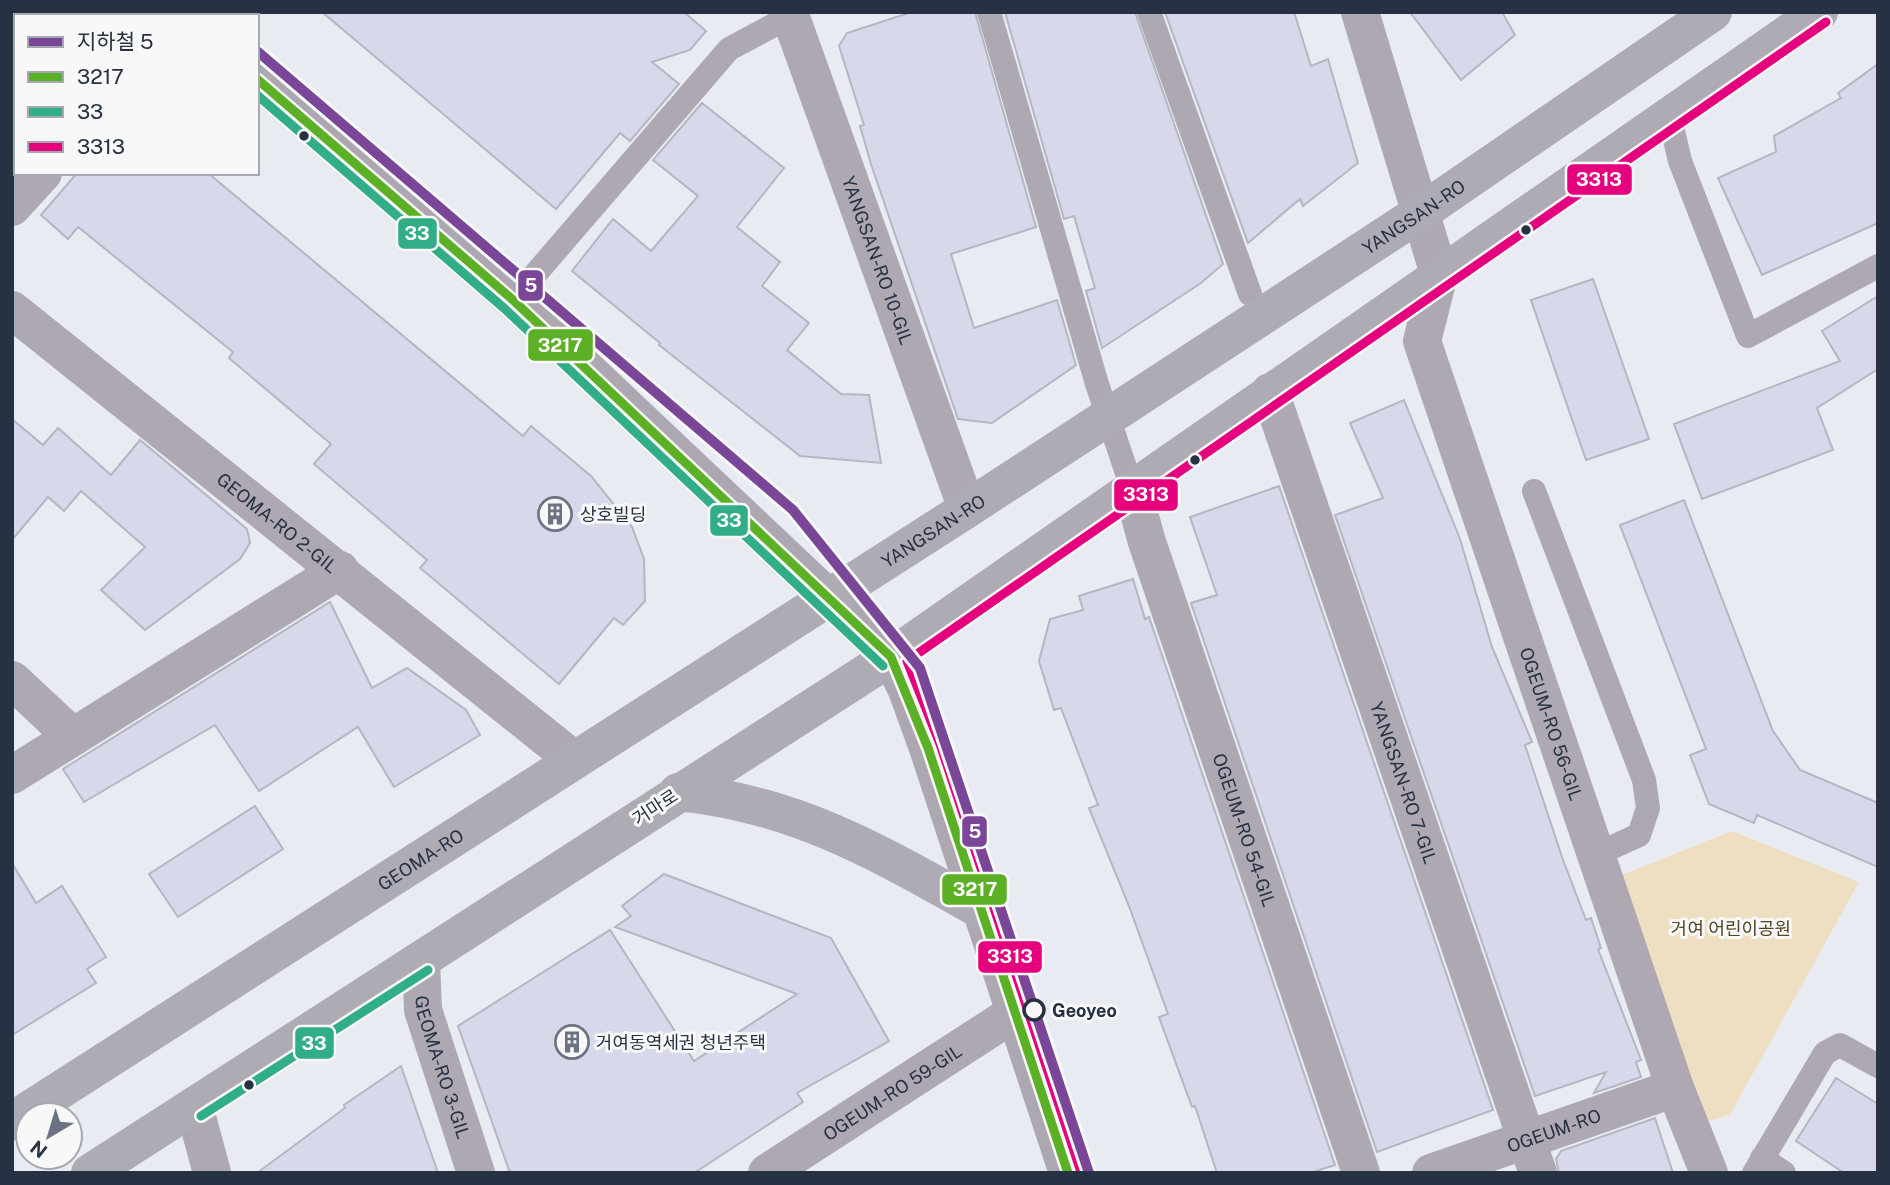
<svg xmlns="http://www.w3.org/2000/svg" width="1890" height="1185" font-family="'Public Sans','Noto Sans KR',sans-serif">
	<style>
		.green { fill: #eedfc2 }
		.building { fill: #d7d9eb; stroke: #b4b6c2; stroke-width: 2 }
		.lines { fill: none; stroke-linecap: round; stroke-linejoin: round }
		.lane { stroke: #ada8b1; stroke-width: 24 }
		.street { stroke: #ada8b1; stroke-width: 38 }
		.secondary { stroke: #aca7b1; stroke-width: 38 }
		.primary { stroke: #afabb5; stroke-width: 38 }
		.bus-1-casing { stroke: #f8f8f8; stroke-width: 14 }
		.bus-2-casing { stroke: #f8f8f8; stroke-width: 14 }
		.bus-3-casing { stroke: #f8f8f8; stroke-width: 14 }
		.bus-1 { stroke: #5bb025; stroke-width: 9 }
		.bus-2 { stroke: #31ad88; stroke-width: 9 }
		.bus-3 { stroke: #e5007d; stroke-width: 9 }
		.metro-1-casing { stroke: #f8f8f8; stroke-width: 16 }
		.metro-1 { stroke: #794698; stroke-width: 10 }
		.bus-dot { fill: #273144; stroke: #f8f8f8; stroke-width: 2.5 }
		.stop-dot { fill: #f8f8f8; stroke: #273144; stroke-width: 3.5 }
		.labels { text-anchor: middle; dominant-baseline: central; stroke-width: 6; stroke-linejoin: round; paint-order: stroke }
		.street-label { font-size: 18px; fill: #273144; stroke: #f8f8f8 }
		.poi-label { font-size: 18px; fill: #273144; stroke: #f8f8f8; text-anchor: start }
		.park-label { font-size: 18px; fill: #554421; stroke: #f8f8f8 }
		.stop-label { font-size: 18px; font-weight: bold; fill: #273144; stroke: #f8f8f8; text-anchor: start }
		.line-badge { stroke: #f8f8f8; stroke-width: 2.5 }
		.badge-label { font-size: 19px; text-anchor: middle; font-weight: bold; fill: #fff }
	</style>
	<rect width="100%" height="100%" fill="#e8ecf2"/>
	<path class="green" d="M1732,831l127,51 -129,233 -29,8 -82,-247z"/>
	<g class="building">
		<path d="M322,12h362l22,19 -16,19 -38,12 27,22 -49,57 -10,-8 -64,76z"/>
		<path d="M912,12h63l61,215 -85,27 23,74 83,-28 19,65 -84,58 -34,-4 -87,-255 -11,-38 4,-1 -25,-79 8,-13z"/>
		<path d="M1005,12h130l88,252 -22,19 -99,65 -16,-57 9,-3 -21,-72 -10,3z"/>
		<path d="M1165,12h129l17,54 17,-7 30,104 -55,43 -3,-7 -52,44z"/>
		<path d="M1410,12h92l13,23 -54,45z"/>
		<path d="M1878,64v159l-116,52 -44,-97 58,-26 -2,-16 67,-38 -3,-5z"/>
		<path d="M702,103l82,65 -47,59 43,35 -18,24 47,37 -22,27 54,44 28,1 12,68 -81,-7 -141,-111 1,-2 -88,-72 41,-52 38,32 47,-55 -45,-36z"/>
		<path d="M77,173h131l315,263 8,-10 60,50 41,51 12,32 1,42 -22,24 -9,-7 -55,66 -139,-116 7,-8 -113,-96 17,-20 -102,-86 4,-6 -155,-125 -10,12 -27,-24z"/>
		<path d="M1593,279l56,160 -63,21 -55,-160z"/>
		<path d="M1878,296v73l-61,39 16,42 -131,49 -28,-75 166,-63 -18,-30z"/>
		<path d="M1404,400l56,139 32,108 40,95 -7,3 37,112 24,63 5,-2 10,30 -3,1 43,111 -5,2 5,15 -47,16 12,-21 -71,24 -200,-581 48,-17 -33,-75z"/>
		<path d="M12,419l31,26 15,-17 53,47 29,-35 107,89 3,14 -10,16 -95,71 -44,-40 44,-43 -64,-56 -17,20 -16,-14 -36,43z"/>
		<path d="M1279,486l214,624 -116,42 -186,-549 26,-8 -27,-78z"/>
		<path d="M1684,500l89,231 27,39 78,33v64l-121,-52 -3,8 -45,-19 -19,-49 16,-6 -86,-224z"/>
		<path d="M1133,579l12,40 4,-2 186,548 -25,8h-93l-22,-67 -3,1 -33,-90 9,-3 -39,-108 -40,-98 9,-3 -37,-97 -7,2 -15,-49 11,-42 33,-9 -4,-14z"/>
		<path d="M330,602l42,86 35,-20 59,42 14,25 -86,52 -36,-60 -99,64 -44,-66 -131,77 -21,-33z"/>
		<path d="M255,806l28,43 -105,68 -29,-43z"/>
		<path d="M12,863l24,40 26,-17 44,71 -19,12 9,14 -84,52z"/>
		<path d="M664,874l167,64 58,103 -92,52 6,9 -109,71h-184l-52,-147 152,-96 84,131 103,-67 -182,-67 16,-11 -9,-10z"/>
		<path d="M401,1066l37,107h-181l88,-65 -1,-3z"/>
		<path d="M1836,1078l42,26v69h-34l-48,-32z"/>
		<path d="M1655,1118l18,55h-114l-3,-14 5,-8z"/>
	</g>
	<g class="lines">
		<g class="lane">
			<path d="M989,12l108,372 35,104"/>
			<path d="M1149,12l101,282"/>
			<path d="M1669,114l11,47 68,175 130,-70"/>
			<path d="M513,300l216,-251 62,-33"/>
			<path d="M1534,491l110,289 4,28 -9,27 -42,19"/>
			<path d="M1762,1158l22,15"/>
			<path d="M1754,1173l71,-120 15,-8 38,21"/>
		</g>
		<g class="street">
			<path id="s1" d="M789,12l178,497"/>
			<path id="s2" d="M1360,12l79,262 -17,67 253,747 34,85"/>
			<path d="M12,207l31,-34"/>
			<path id="s3" d="M12,310l561,449"/>
			<path id="s4" d="M1270,392l268,781"/>
			<path id="s5" d="M1132,488l15,54 214,631"/>
			<path d="M12,680l61,57"/>
			<path d="M12,775l328,-205"/>
			<path id="s6" d="M421,960l2,50 53,163"/>
			<path d="M194,1106l18,67"/>
			<path id="s7" d="M767,1173l249,-161"/>
			<path id="s8" d="M1431,1173l244,-85"/>
		</g>
		<g class="secondary">
			<path d="M180,12l4,4"/>
			<path d="M257,79l256,221 378,357 16,33 21,58 140,425"/>
		</g>
		<g class="primary">
			<path d="M678,792c120,12 203,62 305,119"/>
			<path id="s9" d="M12,1121l955,-612 453,-296 293,-201"/>
			<path d="M90,1173l801,-516 928,-645"/>
		</g>
		<g class="bus-1-casing">
			<path id="bus-1" d="M257,79l256,221 378,357 37,91 140,425"/>
		</g>
		<g class="bus-2-casing">
			<g id="bus-2">
				<path d="M257,95l248,214 378,357"/>
				<path d="M201,1116l227,-146"/>
			</g>
		</g>
		<g class="bus-3-casing">
			<path id="bus-3" d="M1080,1169l-140,-425 -33,-83 919,-639"/>
		</g>
		<use href="#bus-1" class="bus-1"/>
		<use href="#bus-2" class="bus-2"/>
		<use href="#bus-3" class="bus-3"/>
		<g class="metro-1-casing">
			<path id="metro-1" d="M257,51l536,459 127,158 169,505"/>
		</g>
		<use href="#metro-1" class="metro-1"/>
	</g>
	<defs>
		<g id="building-ring" transform="scale(1.75)"><circle r="9.5" fill="#f8f8f8" stroke="#6b7281" stroke-width="1.5"/><path d="M-4-6H4V6H1V3H-1V6H-4ZM-2.5-4.3h1.7v1.8h-1.7ZM.8-4.3h1.7v1.8H.8ZM-2.5-1h1.7V.8h-1.7ZM.8-1h1.7V.8H.8Z" fill="#6b7281"/></g>
	</defs>
	<g fill-rule="evenodd">
		<use href="#building-ring" x="555" y="514"/>
		<use href="#building-ring" x="572" y="1042"/>
	</g>
	<g class="bus-dot">
		<circle cx="304" cy="136" r="6"/>
		<circle cx="1526" cy="230" r="6"/>
		<circle cx="1195" cy="460" r="6"/>
		<circle cx="249" cy="1085" r="6"/>
	</g>
	<circle class="stop-dot" cx="1034" cy="1010" r="10"/>
	<g class="labels">
		<g class="street-label">
			<text stroke="none"><textPath href="#s9" startOffset="1668">YANGSAN-RO</textPath></text>
			<text stroke="none"><textPath href="#s1" startOffset="264">YANGSAN-RO 10-GIL</textPath></text>
			<text stroke="none"><textPath href="#s3" startOffset="340">GEOMA-RO 2-GIL</textPath></text>
			<text stroke="none"><textPath href="#s9" startOffset="1094">YANGSAN-RO</textPath></text>
			<text stroke="none"><textPath href="#s2" startOffset="747">OGEUM-RO 56-GIL</textPath></text>
			<text stroke="none"><textPath href="#s4" startOffset="413">YANGSAN-RO 7-GIL</textPath></text>
			<text transform="translate(655 807) rotate(-33)">거마로</text>
			<text stroke="none"><textPath href="#s5" startOffset="360">OGEUM-RO 54-GIL</textPath></text>
			<text stroke="none"><textPath href="#s9" startOffset="485">GEOMA-RO</textPath></text>
			<text stroke="none"><textPath href="#s6" startOffset="110">GEOMA-RO 3-GIL</textPath></text>
			<text stroke="none"><textPath href="#s7" startOffset="149">OGEUM-RO 59-GIL</textPath></text>
			<text stroke="none"><textPath href="#s8" startOffset="130">OGEUM-RO</textPath></text>
		</g>
		<g class="poi-label">
			<text x="580" y="514">상호빌딩</text>
			<text x="596" y="1042">거여동역세권 청년주택</text>
		</g>
		<g class="park-label">
			<text x="1731" y="928">거여 어린이공원</text>
		</g>
		<g class="stop-label">
			<text x="1052" y="1010">Geoyeo</text>
		</g>
	</g>
	<g class="line-badge">
		<rect x="1566" y="163" width="67" height="33" rx="7" fill="#e5007d"/>
		<rect x="397" y="217" width="41" height="33" rx="7" fill="#31ad88"/>
		<rect x="517" y="269" width="27" height="33" rx="7" fill="#794698"/>
		<rect x="527" y="328" width="67" height="34" rx="7" fill="#5bb025"/>
		<rect x="1113" y="478" width="66" height="34" rx="7" fill="#e5007d"/>
		<rect x="709" y="504" width="40" height="33" rx="7" fill="#31ad88"/>
		<rect x="961" y="815" width="27" height="33" rx="7" fill="#794698"/>
		<rect x="941" y="873" width="67" height="33" rx="7" fill="#5bb025"/>
		<rect x="977" y="940" width="66" height="34" rx="7" fill="#e5007d"/>
		<rect x="294" y="1026" width="41" height="34" rx="7" fill="#31ad88"/>
	</g>
	<g class="badge-label">
		<text x="1599" y="186">3313</text>
		<text x="417" y="240">33</text>
		<text x="531" y="292">5</text>
		<text x="560" y="352">3217</text>
		<text x="1146" y="501">3313</text>
		<text x="729" y="527">33</text>
		<text x="975" y="838">5</text>
		<text x="975" y="896">3217</text>
		<text x="1010" y="963">3313</text>
		<text x="314" y="1050">33</text>
	</g>
	<rect width="1890" height="1185" fill="none" stroke="#273144" stroke-width="28"/>
	<rect x="14" y="14" width="245" height="161" fill="#f8f8f8" stroke="#a4a8b0" stroke-width="2"/>
	<rect x="28" y="37" width="35" height="10" fill="#794698" stroke="#a4a8b0" stroke-width="2"/>
	<text x="77" y="49" font-size="21" fill="#273144">지하철 5</text>
	<rect x="28" y="72" width="35" height="10" fill="#5bb025" stroke="#a4a8b0" stroke-width="2"/>
	<text x="77" y="84" font-size="21" fill="#273144">3217</text>
	<rect x="28" y="107" width="35" height="10" fill="#31ad88" stroke="#a4a8b0" stroke-width="2"/>
	<text x="77" y="119" font-size="21" fill="#273144">33</text>
	<rect x="28" y="142" width="35" height="10" fill="#e5007d" stroke="#a4a8b0" stroke-width="2"/>
	<text x="77" y="154" font-size="21" fill="#273144">3313</text>
	<g transform="translate(49 1136) rotate(218)"><circle r="33" fill="#f8f8f8" stroke="#a4a8b0" stroke-width="2"/>
	<path d="M0-5L12 26L0 18L-12 26Z" fill="#6b7281"/>
	<text y="-10" font-size="19" font-weight="bold" text-anchor="middle" fill="#273144">N</text>
	</g>
</svg>
